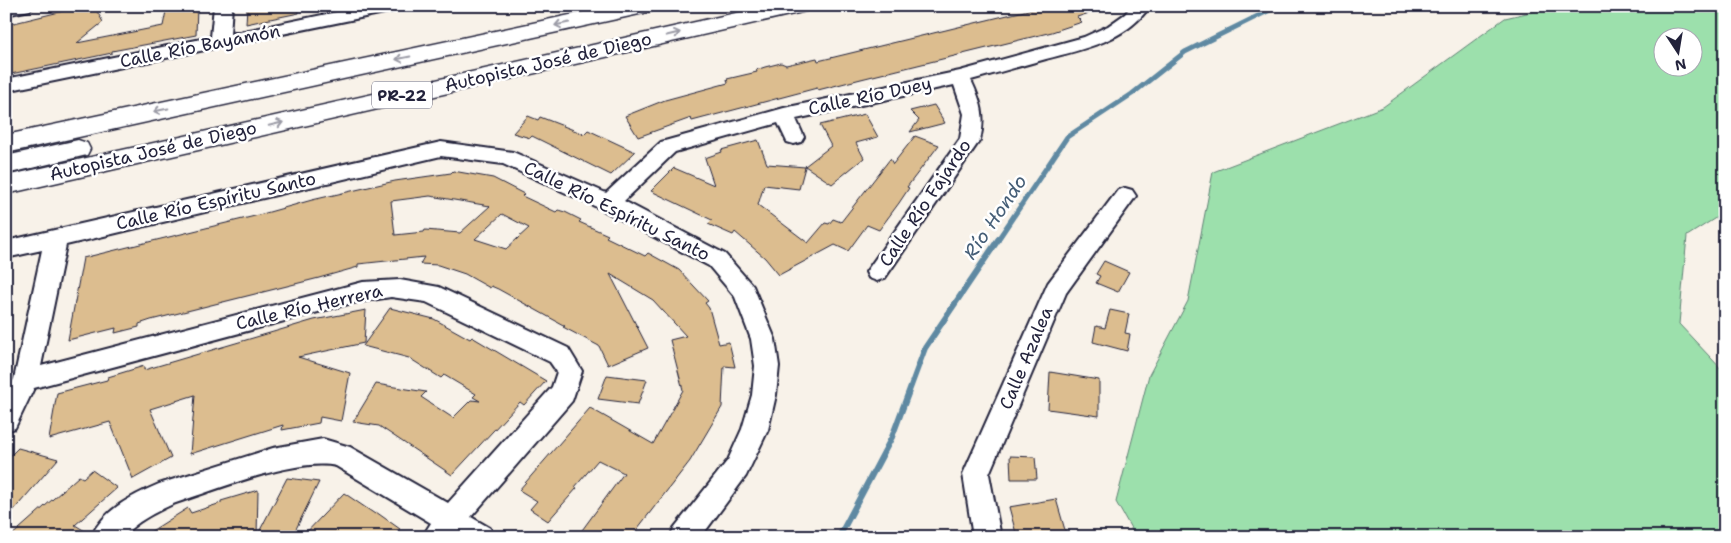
<svg xmlns="http://www.w3.org/2000/svg" width="1731" height="543" font-family="'Shantell Sans',sans-serif">
	<style>
		.green { fill: #9ce0ac; stroke: #5f8174; fill-rule: evenodd }
		.lines { fill: none; stroke-linecap: round; stroke-linejoin: round }
		.stream-far1 { stroke: #5e89a2; stroke-width: 5 }
		.stream { stroke: #5e89a2; stroke-width: 6 }
		.building { fill: #dcbd8f; stroke: #22223b; fill-rule: evenodd }
		.street-casing { stroke: #22223b; stroke-width: 4 }
		.highway-casing { stroke: #22223b; stroke-width: 3 }
		.street { fill: #fff; fill-rule: evenodd }
		.highway { fill: #fff; fill-rule: evenodd }
		.oneway { stroke: #9c9ca7 }
		.labels { text-anchor: middle; dominant-baseline: central; stroke-width: 5; stroke-linejoin: round; paint-order: stroke }
		.shield { fill: #fff; stroke: #646476; stroke-width: 1 }
		.shield-label { font-size: 16px; font-weight: bold; fill: #22223b }
		.street-label { font-size: 18px; fill: #22223b; stroke: #fff }
		.water-label { font-size: 19px; font-style: italic; fill: #455e77; stroke: #fff }
	</style>
	<rect width="100%" height="100%" fill="#f8f2e9"/>
	<filter id="ink" filterUnits="userSpaceOnUse"><feTurbulence type="fractalNoise" baseFrequency=".02" numOctaves="2"/><feDisplacementMap in="SourceGraphic" scale="10" xChannelSelector="R" yChannelSelector="G"/><feConvolveMatrix kernelMatrix="1 2 1 2 8 2 1 2 1" color-interpolation-filters="sRGB"/></filter>
	<g filter="url(#ink)">
		<path class="green" d="M1557,6h161l7,7v199l-38,24 -8,88 46,49v164h-589l-20,-35 33,-127 39,-74 25,-129 170,-65 122,-89zM1664,38h30v30h-30z"/>
		<g class="lines">
			<path class="stream-far1" d="M997,241l70,-104 65,-43 53,-42 93,-46"/>
			<path class="stream" d="M839,537l53,-100 33,-89 73,-108"/>
		</g>
		<g class="building">
			<path d="M84,6h10l9,16 -26,21 86,-17 3,-15 24,-5h7l-1,29 -84,16v2l-106,22v-50z"/>
			<path d="M247,6h51l1,7 -53,11z"/>
			<path d="M1045,6h56l1,3 -25,8 5,5 -30,10 -191,47 -43,11 -1,-2 -125,33 -1,-3 -53,19 -13,-21 40,-16 63,-17 -1,-4 30,-7 -1,-2 9,-3 16,-4 5,2 31,-7 1,3z"/>
			<path d="M934,105l11,18 -35,9 9,-12 -9,-9z"/>
			<path d="M865,114l13,23 -22,6 8,15 -32,26 -27,-18 26,-20 -11,-21z"/>
			<path d="M528,116l10,4 2,-3 44,17 4,-4 47,22 -24,23 -79,-39 -2,2 -17,-5z"/>
			<path d="M915,136l24,9 -32,42 2,1 -10,15 -20,27 -12,-5 -19,26 -13,-6 -56,30 -14,-17 -30,-26 -2,3 -25,-11 4,-4 -61,-29 23,-23 40,17 -9,-27 17,-6 -1,-2 37,-10 9,24 38,3 -6,22 -35,-4 -6,20 50,38 17,-20 4,1 4,-5 8,3 49,-63 3,5z"/>
			<path d="M453,171l40,7 31,16 -2,2 34,16 2,-2 7,2 16,8 -2,2 29,13 -2,2 39,19 3,-3 31,17 29,31 -3,2 4,5 10,36 10,-2 6,25 -11,-1 -2,41 -32,54 -59,76h-54l47,-64 -26,-13 -23,27 2,1 -29,33 -18,-12 7,-8 -18,-11 71,-82 63,36 30,-54 -13,-50 16,-4 -33,-36 -43,-26 38,74 -40,17 -9,-19 -36,-19 2,-1 -67,-37 -7,-3 -1,2 -25,-14 -27,-9 -18,-1 4,-7 -66,7v3l-39,11 -168,42 -12,4v3l-24,6 1,-5 -48,12 15,-82 172,-42 57,-16 83,-19 56,-8zM430,196l60,10 -30,27 -35,-3 -1,2 -29,3 -4,-34zM502,214l27,14 -23,21 -31,-10z"/>
			<path d="M1104,261l25,11 -11,20 -22,-9 4,-7 -4,-2z"/>
			<path d="M390,308l44,11 36,20 2,-2 74,44 -22,24 -4,-3 -68,73 -73,-49 -26,-4 23,-38 50,8 -5,5 32,21 18,-18 9,1 -7,-4 3,-3 -32,-19 -3,3 -32,-20 -46,-12z"/>
			<path d="M366,310l-2,33 -66,14 52,16 -9,48 -21,-4 -1,6 -37,7 1,-5 -93,29 5,-59 -45,14 21,49 -38,21 -23,-57 -61,17 8,-46 50,-13 1,-3 36,-11v4l170,-50z"/>
			<path d="M1110,310l19,4 -4,19 5,1 -3,17 -34,-9 3,-16 9,2z"/>
			<path d="M1050,372l49,8v36l-51,-7z"/>
			<path d="M607,375l40,5 -9,24 -40,-5z"/>
			<path d="M18,448l40,11 -52,60v-59z"/>
			<path d="M1010,456l25,1 2,22h-26z"/>
			<path d="M92,470l25,18 -42,37 15,9 -1,3h-79l69,-61 4,2z"/>
			<path d="M287,478l32,4 -27,55h-150l46,-29 3,5 30,-10v-2l37,-11 -1,46z"/>
			<path d="M344,493l31,21 1,-2 24,17 -8,8h-90z"/>
			<path d="M1056,499l11,38h-50l-8,-30z"/>
		</g>
		<g class="lines">
			<g class="street-casing">
				<g id="street">
					<path d="M6,6h27l-3,4 -24,5z"/>
					<path d="M214,6h18l-2,28 136,-28h37l-3,4 -6,1 -388,80v-12l205,-42z"/>
					<path d="M1131,6h19c-24,35 -66,43 -104,53 -25,7 -50,14 -75,21 10,21 15,37 9,60l-95,138 -8,3 -8,-3 -3,-6 94,-133 4,-25 -10,-29 -158,34 8,18 -3,5 -7,2 -7,-2 -9,-19 -103,29 -51,49 101,53 28,32 22,53 4,27 -3,29 -8,35 -22,46 -45,61h-31l4,-9 54,-68 14,-31 10,-34 3,-29 -4,-27 -16,-42 -26,-31 -108,-57 -98,-45 -62,-8 -375,89 -25,121 322,-84 37,-2 39,7 129,61 14,23 -10,30 -101,116 19,11 4,9h-72l9,-14 -95,-57c-40,-9 -123,25 -163,38 -17,8 -38,18 -50,33h-32c12,-27 42,-42 68,-53l114,-36 50,-9 27,8 98,56 104,-116 5,-15 -7,-10 -124,-60 -35,-5 -39,6 -318,85 -19,40 -9,3v-37l8,-15 28,-129 -36,8v-17l435,-99 72,10 93,41 55,-51 123,-34 176,-37 124,-34 24,-11 17,-12z"/>
					<path d="M1125,188l7,2 4,6 -70,97 -77,181 12,63h-28l-10,-63 85,-191 70,-93z"/>
				</g>
			</g>
			<g class="highway-casing">
				<g id="highway">
					<path d="M612,6h43l-3,5 -8,2 -638,140v-18z"/>
					<path d="M767,6h42l-3,5 -8,2 -792,181v-18z"/>
					<path d="M78,140l9,3 3,6 -3,6 -81,19v-18z"/>
				</g>
			</g>
			<use href="#street" class="street"/>
			<use href="#highway" class="highway"/>
		</g>
		<defs><path id="oneway-shaft" d="M-6 0H5M1.5-3L5.5 0L1.5 3" fill="none" stroke-width="1.6" stroke-linecap="round" stroke-linejoin="round" transform="scale(1.25)"/></defs>
		<g class="oneway">
			<use href="#oneway-shaft" transform="translate(562 24) rotate(168)"/>
			<use href="#oneway-shaft" transform="translate(673 34) rotate(-13)"/>
			<use href="#oneway-shaft" transform="translate(403 58) rotate(168)"/>
			<use href="#oneway-shaft" transform="translate(161 110) rotate(168)"/>
			<use href="#oneway-shaft" transform="translate(276 124) rotate(-13)"/>
		</g>
	</g>
	<g class="labels">
		<rect class="shield" x="372" y="81.5" width="60" height="27" rx="4"/>
		<g class="shield-label">
			<text x="402" y="95">PR-22</text>
		</g>
		<g class="street-label">
			<text transform="translate(200 46) rotate(-11)">Calle Río Bayamón</text>
			<text transform="translate(548 62) rotate(-13)">Autopista José de Diego</text>
			<text transform="translate(870 96) rotate(-12)">Calle Río Duey</text>
			<text transform="translate(153 151) rotate(-13)">Autopista José de Diego</text>
			<text transform="translate(216 201) rotate(-13)">Calle Río Espíritu Santo</text>
			<text transform="translate(925 203) rotate(-56)">Calle Río Fajardo</text>
			<text transform="translate(617 211) rotate(26)">Calle Río Espíritu Santo</text>
			<text transform="translate(309 307) rotate(-13)">Calle Río Herrera</text>
			<text transform="translate(1026 358) rotate(-67)">Calle Azalea</text>
		</g>
		<g class="water-label">
			<text transform="translate(995 217) rotate(-56)">Río Hondo</text>
		</g>
	</g>
	<rect width="1731" height="543" fill="none" stroke="#fff" stroke-width="25"/>
	<rect x="12" y="12" width="1706" height="518" fill="none" stroke="#22223b" stroke-width="2" filter="url(#ink)"/>
	<g transform="translate(1678 52) rotate(168)"><circle r="24" fill="#ffffff" stroke="#a7a7b1"/>
	<path d="M0-4L9 19L0 12L-9 19Z" fill="#22223b"/>
	<text y="-8" font-size="14" font-weight="bold" text-anchor="middle" fill="#22223b">N</text>
	</g>
</svg>
